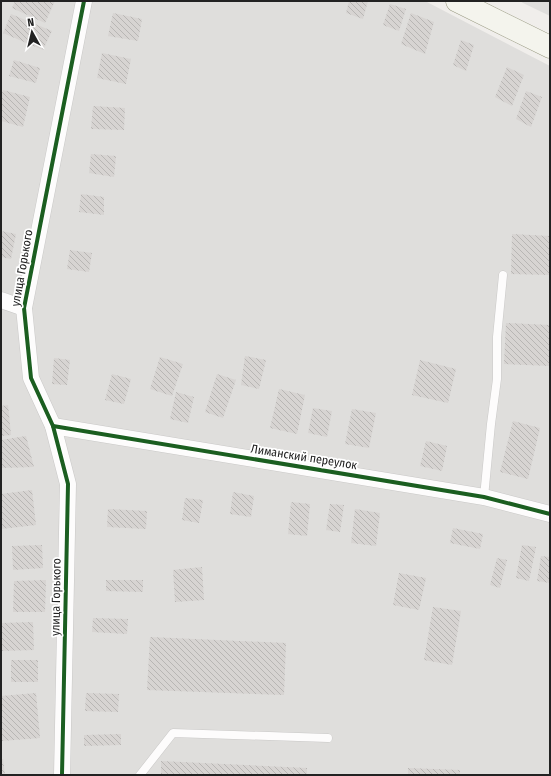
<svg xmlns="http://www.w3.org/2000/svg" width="551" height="776" font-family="'Fira Sans Condensed',sans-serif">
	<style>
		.residential { fill: #dfdedc }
		.building { fill: url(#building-back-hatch) }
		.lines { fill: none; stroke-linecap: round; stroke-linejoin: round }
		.lane-casing { stroke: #c9c8c7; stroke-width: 9 }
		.street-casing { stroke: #c9c8c7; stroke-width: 17 }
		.secondary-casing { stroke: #999a82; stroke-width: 23 }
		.lane { stroke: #fdfcfc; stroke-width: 8 }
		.street { stroke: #fdfcfc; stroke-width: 16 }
		.secondary { stroke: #f4f4ed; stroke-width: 22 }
		.cycleway-casing { stroke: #fff; stroke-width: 6 }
		.cycleway { stroke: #1b5e20; stroke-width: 4 }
		.labels { text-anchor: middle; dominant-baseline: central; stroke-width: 3.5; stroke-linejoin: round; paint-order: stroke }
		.street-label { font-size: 12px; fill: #222; stroke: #fff }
	</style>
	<defs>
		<pattern id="building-back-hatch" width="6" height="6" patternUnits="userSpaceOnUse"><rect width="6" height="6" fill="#d7d4d2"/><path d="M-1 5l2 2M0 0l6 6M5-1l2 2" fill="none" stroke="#b8b6b4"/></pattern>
	</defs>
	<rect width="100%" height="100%" fill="#f0eeeb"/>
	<g class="residential">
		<path d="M1,1h424l125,65v709h-549z"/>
		<path d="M520,1h30v15l-27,-13z"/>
	</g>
	<g class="building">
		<path d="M15,1h40l-10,22 -33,-15z"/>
		<path d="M349,1h19l-5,18 -17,-6z"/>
		<path d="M390,4l16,5 -7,22 -16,-6z"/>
		<path d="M113,13l29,6 -4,22 -30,-5z"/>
		<path d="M411,13l23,9 -9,32 -24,-10z"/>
		<path d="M11,14l41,17 -9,19 -40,-17z"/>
		<path d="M461,40l13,5 -8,26 -13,-6z"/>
		<path d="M102,53l29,6 -5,25 -29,-6z"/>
		<path d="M14,60l26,8 -4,15 -27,-7z"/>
		<path d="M507,67l17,8 -12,31 -17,-9z"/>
		<path d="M3,90l27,7 -7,30 -22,-6v-25z"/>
		<path d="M526,91l16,6 -11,30 -15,-8z"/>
		<path d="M93,106l32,2 -1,22 -33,-1z"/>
		<path d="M91,154l25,2 -2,21 -25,-4z"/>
		<path d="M81,194l23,3v18l-25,-3z"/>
		<path d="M1,231l15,3 -5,25 -10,-2z"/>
		<path d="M512,234l38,2v39l-39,-1z"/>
		<path d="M70,250l22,3 -3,19 -22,-3z"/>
		<path d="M506,323l44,2v41l-46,-2z"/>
		<path d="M245,356l21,4 -7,29 -18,-4z"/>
		<path d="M160,357l23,7 -11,32 -22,-7z"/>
		<path d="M54,358l16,2 -3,25 -15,-1z"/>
		<path d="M420,360l36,9 -8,34 -36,-8z"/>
		<path d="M112,374l19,5 -7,25 -19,-4z"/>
		<path d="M217,374l19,6 -13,38 -18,-6z"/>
		<path d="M279,389l26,6 -8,39 -27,-6z"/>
		<path d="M176,392l18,5 -6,26 -18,-4z"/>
		<path d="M8,405l3,30 -10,1v-30z"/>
		<path d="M313,408l19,3 -5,26 -19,-4z"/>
		<path d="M352,409l24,4 -7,35 -24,-4z"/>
		<path d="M513,421l27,7 -12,51 -28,-7z"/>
		<path d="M26,436l8,31 -33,1v-28z"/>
		<path d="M426,441l21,5 -5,25 -22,-5z"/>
		<path d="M32,490l4,35 -35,4v-35z"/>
		<path d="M233,492l21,4 -3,21 -21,-3z"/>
		<path d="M185,498l18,2 -4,23 -17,-3z"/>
		<path d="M291,502l19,2 -3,32 -19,-2z"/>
		<path d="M330,504l14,1 -4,27 -14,-2z"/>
		<path d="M108,509l39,2 -1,18 -39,-2z"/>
		<path d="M355,509l25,4 -4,33 -25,-3z"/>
		<path d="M453,528l30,6 -3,15 -30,-6z"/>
		<path d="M42,545l1,23 -30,2 -1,-24z"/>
		<path d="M522,545l14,2 -7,34 -13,-3z"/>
		<path d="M541,556l9,1v26l-13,-2z"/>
		<path d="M497,558l10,2 -7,28 -10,-3z"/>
		<path d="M202,567l2,33 -29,2 -2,-32z"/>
		<path d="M399,573l27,5 -7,32 -26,-5z"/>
		<path d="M46,580l-1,32h-32l1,-31z"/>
		<path d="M106,580h37v12l-37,-1z"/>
		<path d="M433,607l28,4 -9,54 -28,-5z"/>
		<path d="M93,618l35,1 -1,15 -35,-2z"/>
		<path d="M33,622l1,28 -33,1v-28z"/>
		<path d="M150,637l136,6 -2,52 -137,-5z"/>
		<rect x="11" y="660" width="27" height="22"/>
		<path d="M36,693l4,45 -38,3 -1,-45z"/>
		<path d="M86,693l33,1 -1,18 -33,-1z"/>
		<path d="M121,734v11l-37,1v-11z"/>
		<path d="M1,759h2l2,16h-4z"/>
		<path d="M161,761l146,7v7h-146z"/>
		<path d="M408,768l52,2v5h-52z"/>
	</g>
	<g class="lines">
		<g class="lane-casing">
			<g id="lane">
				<path d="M484,497l7,-73 6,-45v-42l6,-62"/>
				<path d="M140,775l33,-42 155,5"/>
			</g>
		</g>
		<g class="street-casing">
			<g id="street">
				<path d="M1,300l23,8"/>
				<path d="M53,426l431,71 66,17"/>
				<path d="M62,775l6,-291 -15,-58 -22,-48 -7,-70 60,-307"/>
			</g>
		</g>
		<g class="secondary-casing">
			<path id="secondary" d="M457,1l93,46"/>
		</g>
		<use href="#lane" class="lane"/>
		<use href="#street" class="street"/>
		<use href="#secondary" class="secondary"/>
		<g class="cycleway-casing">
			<g id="cycleway">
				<path d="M53,426l431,71 66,17"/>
				<path d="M62,775l6,-291 -15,-58 -22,-48 -7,-70 60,-307"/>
			</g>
		</g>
		<use href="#cycleway" class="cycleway"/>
	</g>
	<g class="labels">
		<g class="street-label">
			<text transform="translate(22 268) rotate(-80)">улица Горького</text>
			<text transform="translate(304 457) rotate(9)">Лиманский переулок</text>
			<text transform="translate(56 597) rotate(-89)">улица Горького</text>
		</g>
	</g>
	<rect width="551" height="776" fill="none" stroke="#222222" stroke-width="4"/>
	<g transform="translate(32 32) rotate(352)" stroke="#ffffff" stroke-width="3" paint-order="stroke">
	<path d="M0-3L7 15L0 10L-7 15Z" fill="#222222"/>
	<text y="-6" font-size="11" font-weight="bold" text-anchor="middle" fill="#222222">N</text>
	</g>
</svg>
